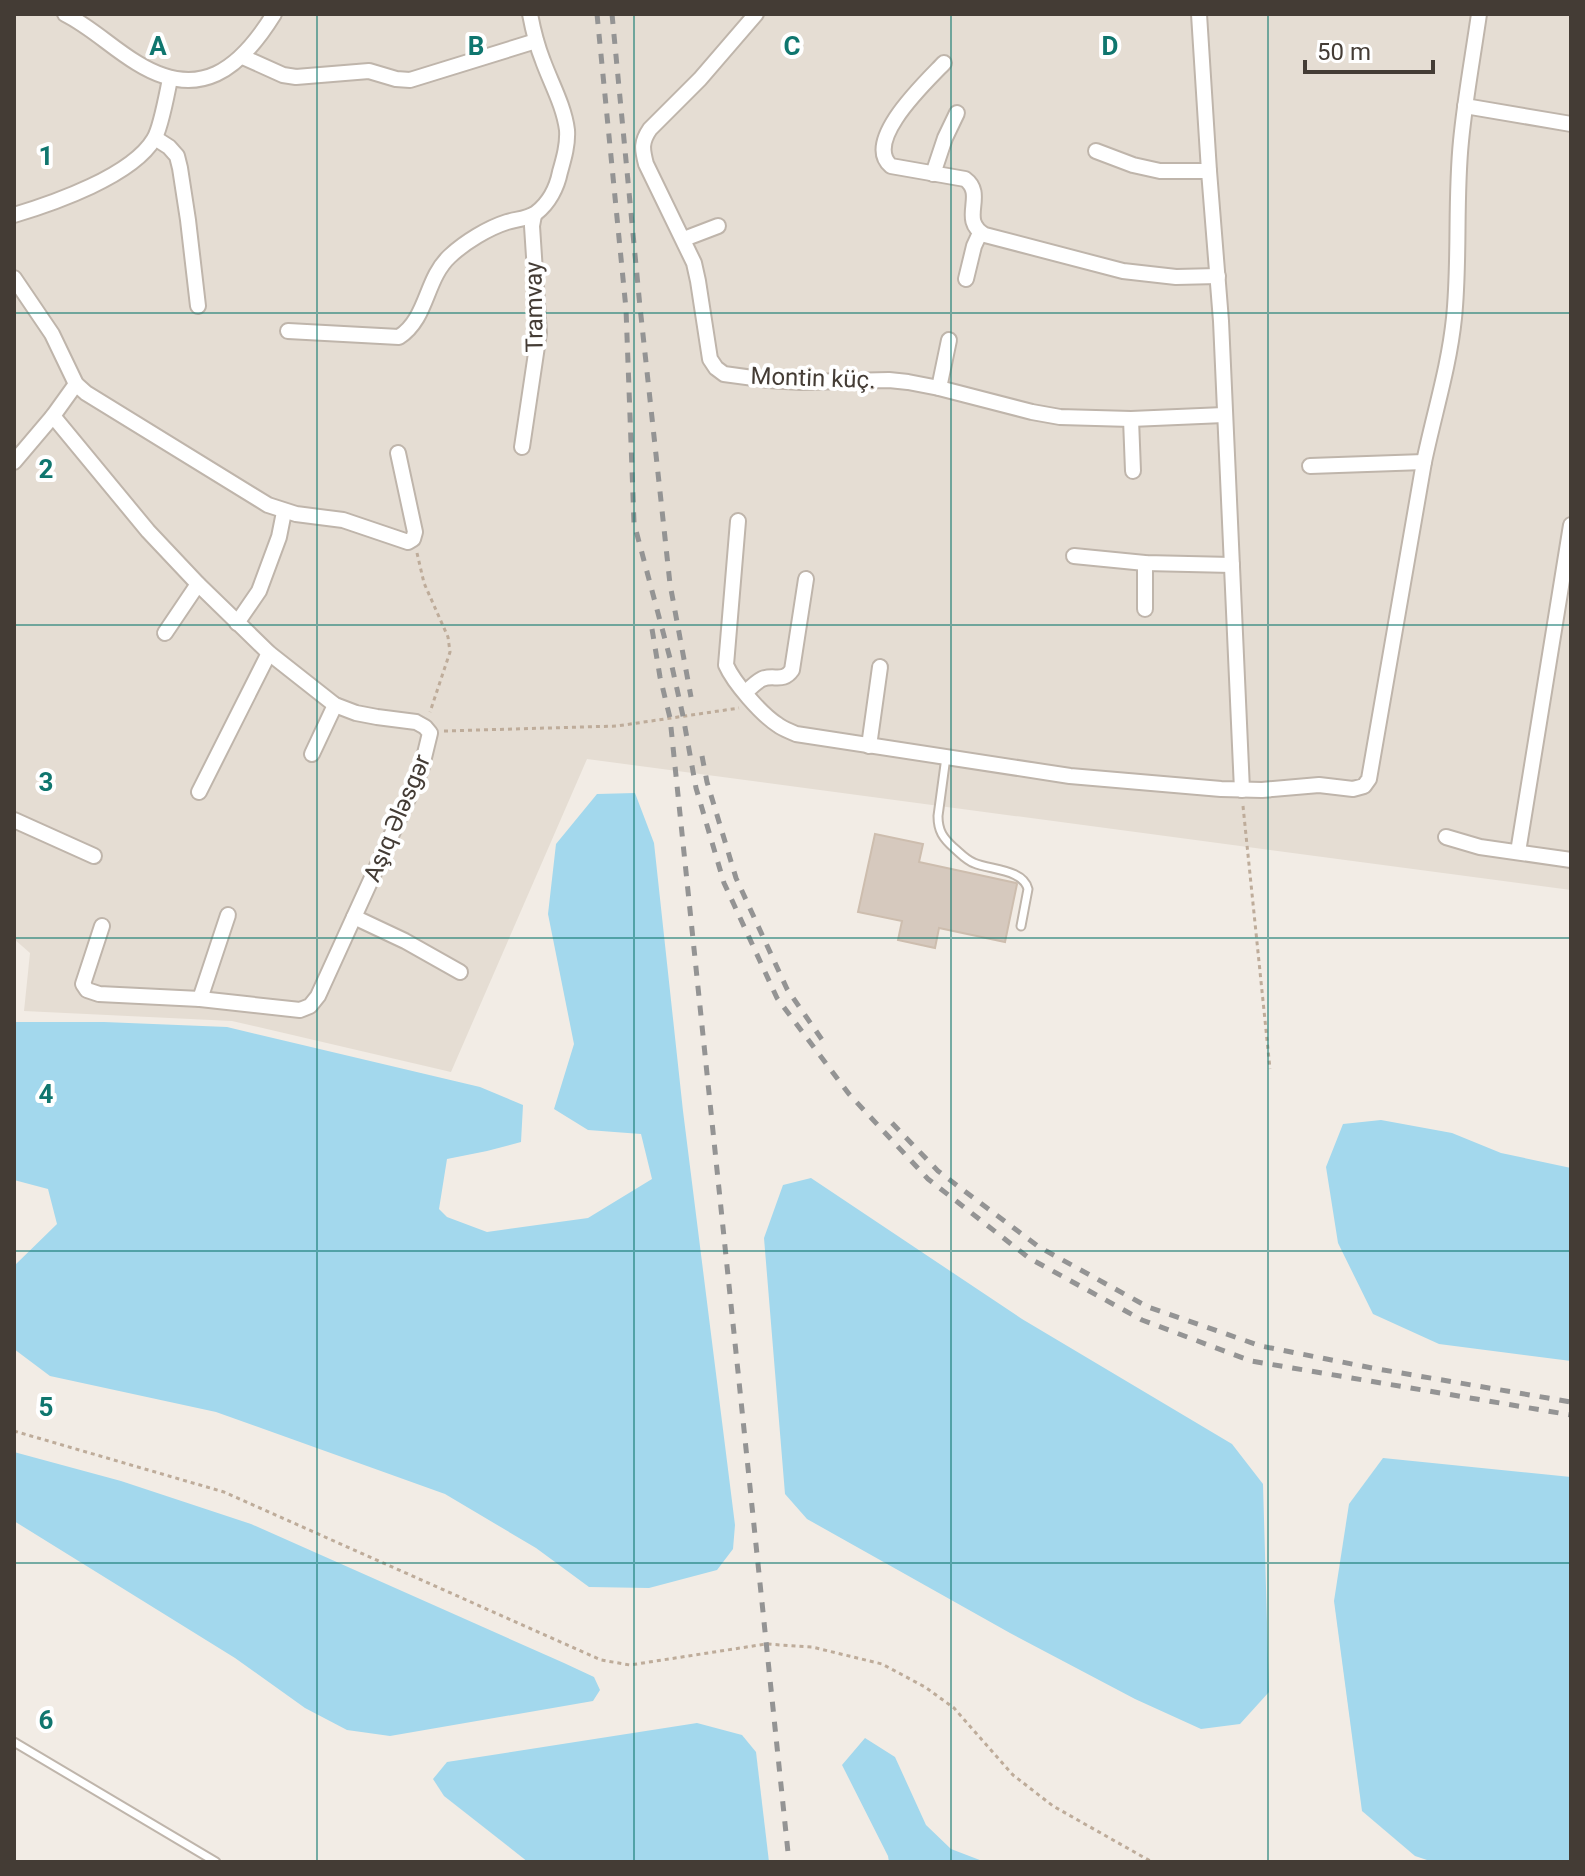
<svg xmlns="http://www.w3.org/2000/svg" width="1585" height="1876" font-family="Roboto,sans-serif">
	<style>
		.residential { fill: #e5ddd3 }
		.water { fill: #a3d8ed }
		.building { fill: #d6c9be; stroke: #cdbdae; stroke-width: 2 }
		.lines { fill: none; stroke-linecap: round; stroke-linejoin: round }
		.service-casing { stroke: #bfb5ab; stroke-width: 11 }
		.minor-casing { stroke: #bfb5ab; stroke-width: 18 }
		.path { stroke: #beac9a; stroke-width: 3; stroke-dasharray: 4 4; stroke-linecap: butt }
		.service { stroke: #fff; stroke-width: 7 }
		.minor { stroke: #fff; stroke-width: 14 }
		.rail { stroke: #949494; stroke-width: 5; stroke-dasharray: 10 10; stroke-linecap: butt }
		.grid { fill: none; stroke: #0f766e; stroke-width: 2; stroke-opacity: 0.55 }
		.labels { text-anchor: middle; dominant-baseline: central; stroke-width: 8; stroke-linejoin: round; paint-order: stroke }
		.street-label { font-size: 24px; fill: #443c35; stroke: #fff }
		.grid-label { font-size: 26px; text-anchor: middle; font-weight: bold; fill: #0f766e; stroke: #fff; stroke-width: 8; stroke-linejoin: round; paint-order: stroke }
	</style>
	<rect width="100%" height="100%" fill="#f2ece5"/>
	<path class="residential" d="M14,14h1557v876l-984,-131 -136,313 -219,-51 -208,-10 6,-58 -16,-14z"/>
	<g class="water">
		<path d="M635,793l19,50 29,268 52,414 -2,24 -16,21 -68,18 -60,-1 -53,-39 -91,-54 -229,-82 -166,-36 -36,-27v-83l43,-42 -9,-35 -34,-9v-158h90l123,5 253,60 43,18 -2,37 -34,9 -40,8 -8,50 8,8 40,15 101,-14 64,-39 -11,-45 -53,-4 -34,-21 20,-65 -26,-130 8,-70 41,-50z"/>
		<path d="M1381,1120l71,13 49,20 70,15v193l-132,-17 -66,-30 -35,-71 -12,-76 17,-43z"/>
		<path d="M811,1178l211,141 210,125 31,40 6,208 -29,32 -39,5 -66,-30 -125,-66 -203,-114 -22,-25 -21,-256 19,-53z"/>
		<path d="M14,1452l107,29 130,43 313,139 30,14 6,13 -7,11 -203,35 -43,-6 -42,-22 -70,-50 -221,-137z"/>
		<path d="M1383,1458l188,19v385h-138l-18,-6 -53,-45 -28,-210 15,-97z"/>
		<path d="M697,1723l45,12 14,17 13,110h-241l-84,-66 -11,-17 14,-17z"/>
		<path d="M865,1738l30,19 31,68 25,24 34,13h-96l-1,-6 -46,-91z"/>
	</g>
	<path class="building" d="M875,834l48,10 -4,18 97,21 1,1 -12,58 -66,-14 -4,20 -37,-8 4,-19 -44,-9z"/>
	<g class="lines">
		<g class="service-casing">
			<g id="service">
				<path d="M946,757l-8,59c0,15 5,22 16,32 6,5 12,12 20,15 16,7 49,6 54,26l-7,37"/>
				<path d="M14,1742l202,120"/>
			</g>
		</g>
		<g class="minor-casing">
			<g id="minor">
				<path d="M65,14c26,13 47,34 72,49 63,39 103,6 137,-49"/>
				<path d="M756,14l-56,65 -50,50c-9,13 -8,20 -4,35l48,99 4,18 12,78 6,9 8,6 44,6 33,2 88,-2 19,2 31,6 93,24 28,5 71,2 93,-4"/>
				<path d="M1199,14l10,157 12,150 21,469"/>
				<path d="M243,57l40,18 13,2 73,-6 27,8 14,1 126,-39"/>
				<path d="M944,63c-17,18 -82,78 -53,103l74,13c22,16 -7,41 20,56l138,36 53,6 42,-1"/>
				<path d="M1465,106l106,18"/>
				<path d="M155,138l14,9 8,9 3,12 8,52 10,86"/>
				<path d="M1096,151l37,14 27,6h49"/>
				<path d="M933,174l12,-36 12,-25"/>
				<path d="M14,215c40,-12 118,-39 140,-76 7,-11 13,-46 16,-60"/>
				<path d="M684,239l34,-13"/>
				<path d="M14,278l38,56 24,50 10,9 182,112 28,9 47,6 65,22 5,-3 2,-7 -17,-79"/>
				<path d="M966,279l8,-33 6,-13"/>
				<path d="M288,331l111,6c29,-19 26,-58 51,-81 15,-14 38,-28 57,-34 10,-3 20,-3 29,-9 13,-10 21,-26 24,-41 4,-14 8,-28 7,-42 -3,-24 -16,-47 -24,-69 -6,-15 -10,-31 -13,-47"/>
				<path d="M939,388l10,-48"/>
				<path d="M53,416l95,115 50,53 71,69 66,52 21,8 21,4 39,5 9,5 5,6 -9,37 -103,226 -8,10 -10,4 -100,-11 -101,-5 -12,-4 -4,-6 19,-58"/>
				<path d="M1131,419l2,52"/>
				<path d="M522,447l17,-114 -7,-107 2,-11"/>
				<path d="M14,462l39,-46 23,-32"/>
				<path d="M1310,466l114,-4"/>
				<path d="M738,521l-12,144c8,18 35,49 52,60 5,4 12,6 18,9l274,42 151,13 41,1 57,-5 34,4 11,-3 5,-7 55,-317c10,-48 25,-95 30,-144 6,-58 1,-118 7,-177 4,-42 12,-85 18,-127"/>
				<path d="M1074,556l71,7 87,2"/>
				<path d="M1145,609v-46"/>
				<path d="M237,623l22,-32 20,-54 5,-25"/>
				<path d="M165,633l33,-49"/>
				<path d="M746,692c4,-4 10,-10 16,-13 12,-5 21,4 30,-9l14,-91"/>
				<path d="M869,746l11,-79"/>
				<path d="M312,754l23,-49"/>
				<path d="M199,792l70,-139"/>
				<path d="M14,820l80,36"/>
				<path d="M1446,837l34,10 91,13"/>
				<path d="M1518,852l53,-327"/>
				<path d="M354,917l51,24 55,31"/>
				<path d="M200,999l28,-84"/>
			</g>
		</g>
		<g class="path">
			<path d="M417,553l7,30 24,54 2,15 -20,60"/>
			<path d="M444,731l173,-5 122,-18"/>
			<path d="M1243,806l27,263"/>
			<path d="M14,1431l210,61 377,168 29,5 136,-21 46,3 70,17 43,23 29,21 59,67 40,31 99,56"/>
		</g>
		<use href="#service" class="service"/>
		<use href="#minor" class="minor"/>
		<g class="rail">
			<path d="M597,14l29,295 8,214 37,139 12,54 13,72 28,95 53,115 72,96 79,85 101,79 113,62 109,41 320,54"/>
			<path d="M612,14l28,293 30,277 21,113"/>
			<path d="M652,629l8,48 10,41 119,1144"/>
			<path d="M702,756l5,26 29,96 51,111 38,55"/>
			<path d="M892,1123l46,48 101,76 109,60 113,39 111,22 199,34"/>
		</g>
	</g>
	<path class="grid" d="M317,14v1848M634,14v1848M951,14v1848M1268,14v1848M14,313h1557M14,625h1557M14,938h1557M14,1251h1557M14,1563h1557"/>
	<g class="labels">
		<g class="street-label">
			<text transform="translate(534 307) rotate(-91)">Tramvay</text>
			<text transform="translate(813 378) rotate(2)">Montin küç.</text>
			<text transform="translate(397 818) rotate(-67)">Aşıq Ələsgər</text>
		</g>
	</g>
	<g class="grid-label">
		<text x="158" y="55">A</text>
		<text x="476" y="55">B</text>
		<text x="792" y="55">C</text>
		<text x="1110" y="55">D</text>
		<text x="46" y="165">1</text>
		<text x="46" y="478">2</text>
		<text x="46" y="791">3</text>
		<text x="46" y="1103">4</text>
		<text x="46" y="1416">5</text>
		<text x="46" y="1729">6</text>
	</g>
	<rect width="1585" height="1876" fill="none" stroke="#443c35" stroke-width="32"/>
	<path d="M1305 60v12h128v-12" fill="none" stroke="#443c35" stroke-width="4"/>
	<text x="1317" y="60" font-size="24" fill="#443c35" stroke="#ffffff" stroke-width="6" paint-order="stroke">50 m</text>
</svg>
